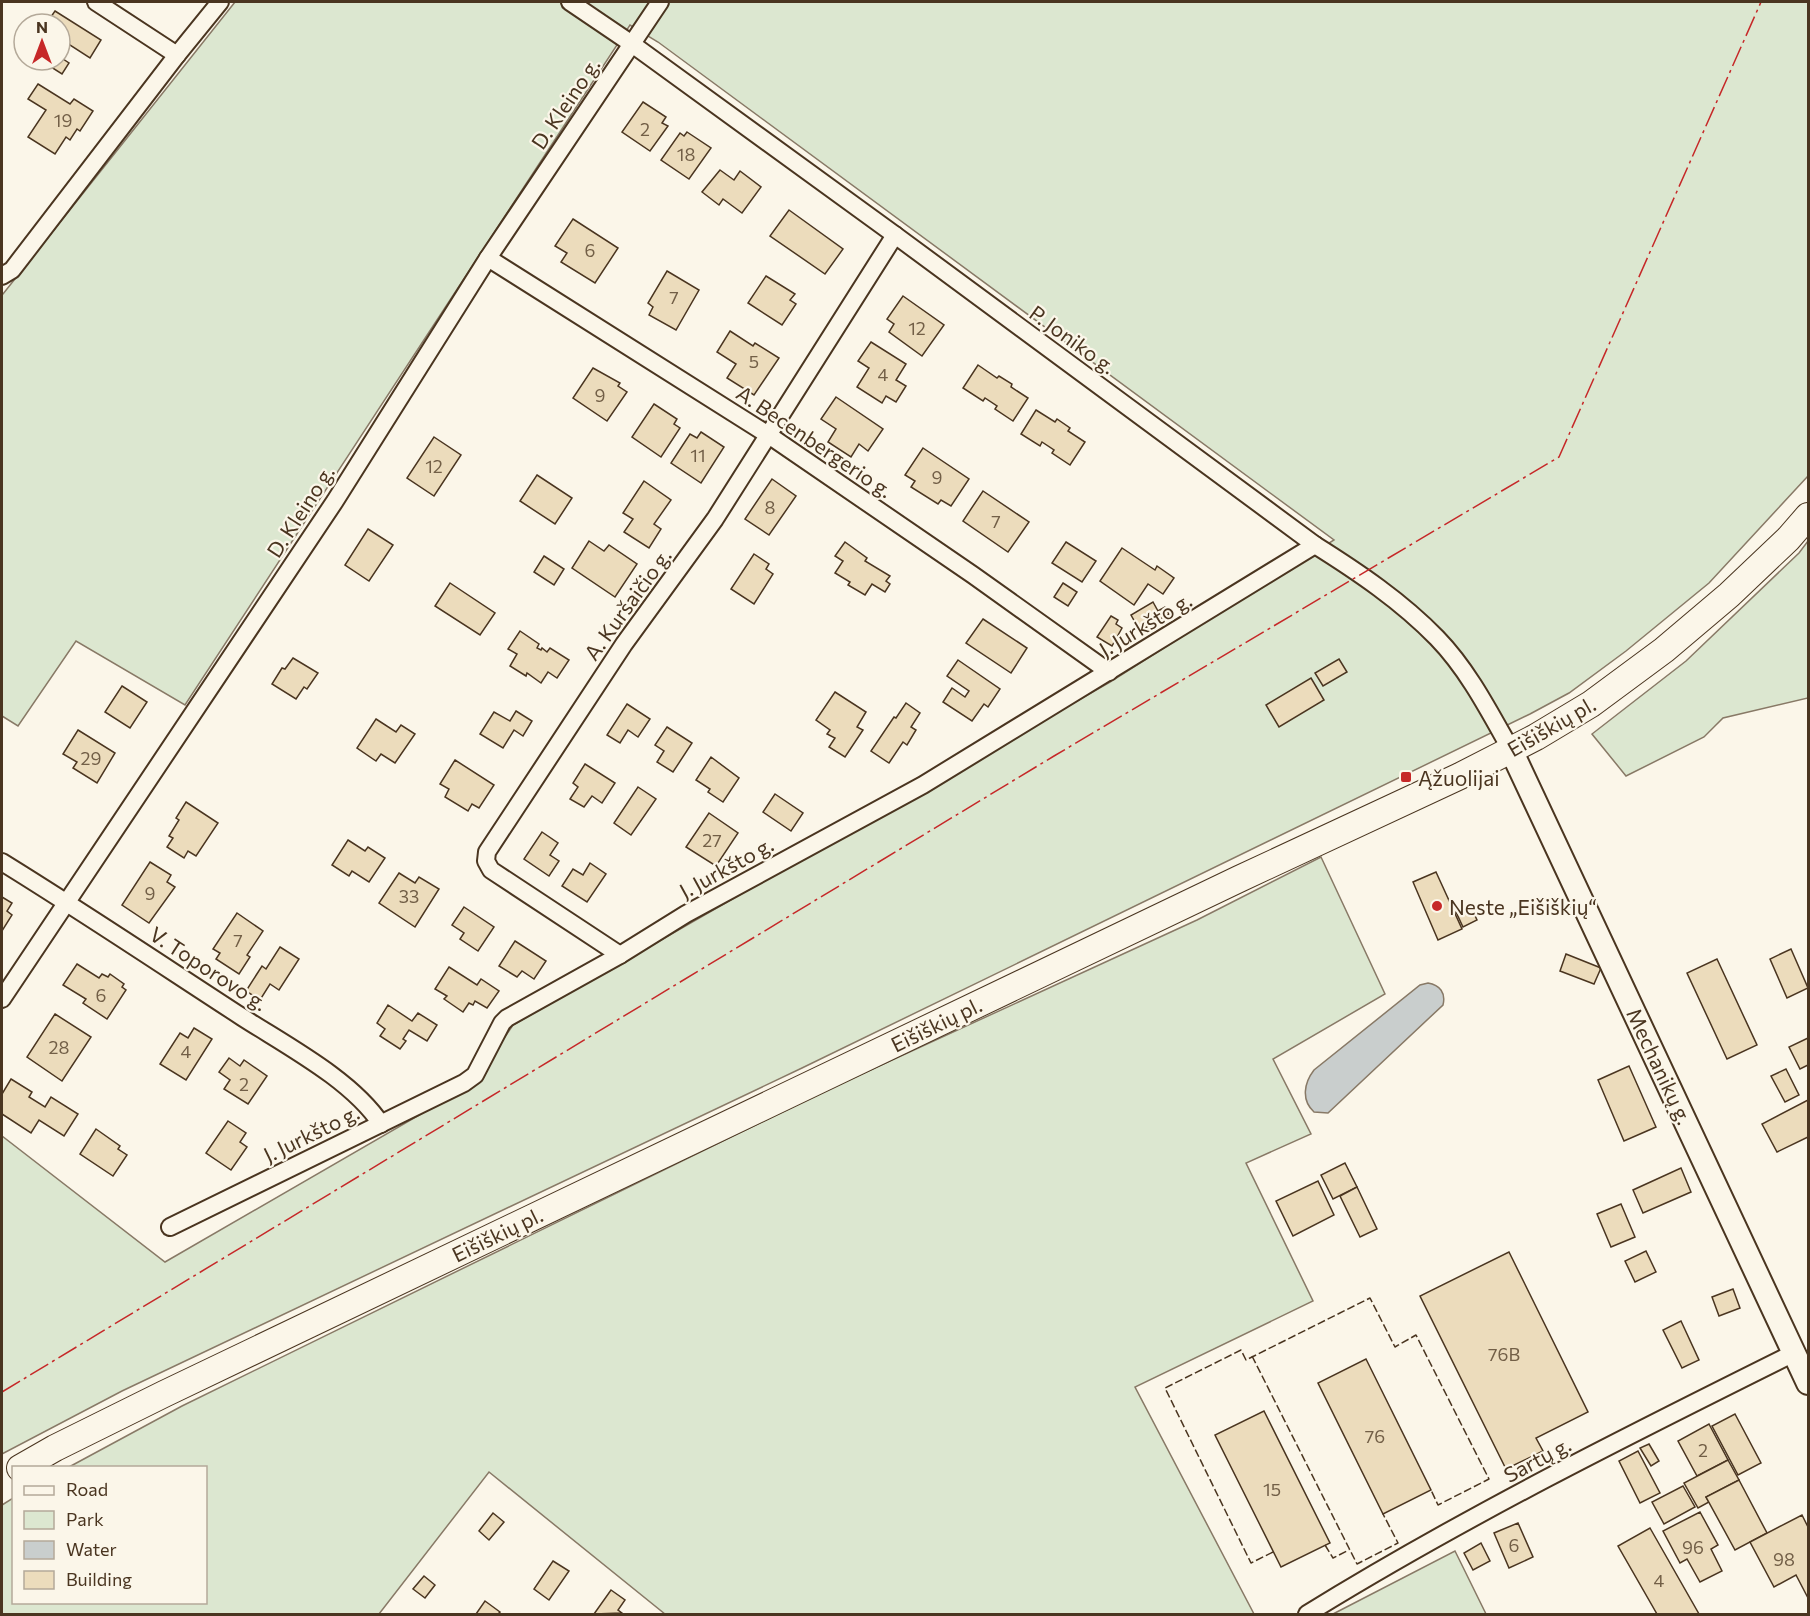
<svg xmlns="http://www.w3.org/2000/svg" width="1810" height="1616" font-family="Commissioner,sans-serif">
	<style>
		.green { fill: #dce7d0; stroke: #887966; stroke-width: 1.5 }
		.water { fill: #c9cecd; stroke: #887966; stroke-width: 1.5 }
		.building { fill: #ecdcbc; stroke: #4a3520; stroke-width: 1.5 }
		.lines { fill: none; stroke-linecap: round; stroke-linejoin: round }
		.minor-casing { stroke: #4a3520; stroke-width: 20 }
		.secondary-casing { stroke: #4a3520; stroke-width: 26 }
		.primary-casing { stroke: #4a3520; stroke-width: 28 }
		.minor { stroke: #fbf6e9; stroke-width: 16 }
		.secondary { stroke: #fbf6e9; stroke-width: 22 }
		.primary { stroke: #fbf6e9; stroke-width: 26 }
		.fence { stroke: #4a3520; stroke-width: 1.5; stroke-dasharray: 8 3; stroke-linecap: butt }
		.power { stroke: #c62828; stroke-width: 1.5; stroke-dasharray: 21 4.5 3 4.5; stroke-linecap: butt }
		.poi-dot { fill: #c62828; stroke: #fbf6e9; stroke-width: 2 }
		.labels { text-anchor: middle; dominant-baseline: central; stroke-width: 4.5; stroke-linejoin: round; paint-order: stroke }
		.number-label { font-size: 18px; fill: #725f47 }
		.street-label { font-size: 21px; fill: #4a3520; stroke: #fbf6e9 }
		.poi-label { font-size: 21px; fill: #4a3520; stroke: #fbf6e9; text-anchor: start }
	</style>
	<rect width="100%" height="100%" fill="#fbf6e9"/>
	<g class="green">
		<path d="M235,2h1573v474l-99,107 -83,68 -57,42 -39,21 -728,354 -680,323 -120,63v-318l163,126 308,-178 40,-59 597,-343 224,-142 -676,-498 -28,-17 -445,680 -109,-64 -58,85 -16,-10v-422h1z"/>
		<path d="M1808,541v157l-85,20 -19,19 -78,39 -34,-42 94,-73 113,-108z"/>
		<path d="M1321,857l64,137 -112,65 38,75 -65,29 67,138 -178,86 119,227h-589l-176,-142 -110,142h-377v-109l11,-7 1,104h192v-134l-137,-1 113,-61 647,-317 368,-169z"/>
		<path d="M1455,1551l31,63h-153z"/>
	</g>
	<path class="water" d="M1428,983c12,2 18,10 15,22l-115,108 -14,-1c-13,-12 -10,-29 0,-42l106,-85z"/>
	<g class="building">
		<path d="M55,11l46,29 -11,18 -23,-15 -7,12v-31h-14z"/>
		<path d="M60,57l9,6 -7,11 -22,-14h20z"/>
		<path d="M38,84l32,20 4,-5 19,12 -13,20 -3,-2 -7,11 -4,-3 -11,17 -27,-17 18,-27 -18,-11z"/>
		<path d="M643,102l23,15 -4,6 6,3 -18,25 -28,-19z"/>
		<path d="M687,132l24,16 -22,31 -28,-19 19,-27 4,3z"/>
		<path d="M720,170l14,10 6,-9 21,16 -19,26 -19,-14 -4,6 -17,-13z"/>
		<path d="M789,210l54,39 -18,25 -55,-38z"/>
		<path d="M573,219l45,29 -23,35 -34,-21 6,-9 -12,-7z"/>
		<path d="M667,271l32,19 -23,40 -27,-15 4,-8 -5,-4z"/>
		<path d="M766,276l29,18 -5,6 6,4 -14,21 -34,-22z"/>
		<path d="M903,296l41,29 -22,31 -33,-24 5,-8 -7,-5z"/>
		<path d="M730,331l23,15 2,-3 24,15 -25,37 -27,-17 9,-14 -19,-12z"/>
		<path d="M871,342l35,22 -10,16 10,6 -10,16 -10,-6 -4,7 -25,-16 12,-19 -11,-7z"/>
		<path d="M978,365l19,13 2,-2 13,8 -1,3 17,11 -15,23 -18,-12 2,-3 -12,-8 -2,3 -20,-13z"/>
		<path d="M593,368l27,15 -2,3 9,6 -20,29 -34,-23z"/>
		<path d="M836,397l47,32 -15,22 -9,-7 -8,13 -23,-15 8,-13 -15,-10z"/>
		<path d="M654,404l23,15 -3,5 6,4 -19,29 -29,-20z"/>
		<path d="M1036,410l19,12 2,-3 13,9 -2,3 17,11 -15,23 -18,-12 2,-3 -12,-8 -2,4 -19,-12z"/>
		<path d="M701,432l23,15 -23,36 -30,-20 19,-29 7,4z"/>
		<path d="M434,437l27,18 -27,41 -27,-18z"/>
		<path d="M923,448l46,31 -18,27 -10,-6 -3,4 -27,-17 4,-6 -10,-6z"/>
		<path d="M537,475l35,23 -17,26 -35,-23z"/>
		<path d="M772,479l24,17 -27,39 -24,-16z"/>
		<path d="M644,481l27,19 -17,24 7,5 -12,19 -25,-16 9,-13 -10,-6z"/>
		<path d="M983,491l46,31 -21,30 -45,-31z"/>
		<path d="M368,529l25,16 -24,36 -24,-16z"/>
		<path d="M589,541l15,10 5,-6 28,19 -22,33 -43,-29z"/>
		<path d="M845,542l22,16 -2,3 25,15 -4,5 4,3 -5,8 -13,-8 -7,11 -17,-10 2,-3 -15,-9 8,-12 -8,-5z"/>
		<path d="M1066,542l30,19 -14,21 -30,-19z"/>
		<path d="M1122,548l33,22 2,-4 17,12 -11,16 -15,-10 -14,21 -34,-24z"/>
		<path d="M754,554l15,10 -3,5 7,5 -19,30 -23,-15z"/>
		<path d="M544,556l20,13 -10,16 -20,-13z"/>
		<path d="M450,583l45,30 -15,22 -45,-29z"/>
		<path d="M1063,583l14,9 -9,14 -14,-9z"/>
		<path d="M1153,602l5,9 7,-4 4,7 -29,17 -9,-16z"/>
		<path d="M1111,616l7,4 -2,4 6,4 -10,18 -15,-9z"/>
		<path d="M983,619l44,29 -16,25 -45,-30z"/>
		<path d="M520,631l19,13 -2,4 4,2 1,-2 5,4 3,-4 19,12 -12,18 -9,-6 -7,11 -14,-10 -1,3 -16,-10 7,-12 -9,-5z"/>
		<path d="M293,658l25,15 -11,16 -3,-2 -8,12 -24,-15 10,-16 3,1z"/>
		<path d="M1339,659l8,13 -24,14 -8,-13z"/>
		<path d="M958,660l42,29 -12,18 -4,-3 -12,17 -29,-19 9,-14 13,9 4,-6 -22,-15z"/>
		<path d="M1311,678l13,22 -45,27 -13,-22z"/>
		<path d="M122,686l25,16 -17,26 -25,-16z"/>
		<path d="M835,692l31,20 -9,15 6,3 -18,27 -16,-10 6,-9 -8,-4 3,-4 -14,-10z"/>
		<path d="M906,703l14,10 -9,14 5,3 -9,15 -4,-3 -14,21 -18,-12 23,-34 2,1z"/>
		<path d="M627,704l23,15 -12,18 -10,-7 -8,13 -13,-8z"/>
		<path d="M516,711l16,10 -9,15 -9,-6 -11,18 -23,-14 14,-22 16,9z"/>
		<path d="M376,719l20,13 5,-7 14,9 -20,29 -14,-9 -5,7 -19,-13z"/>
		<path d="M667,727l25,16 -19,29 -16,-10 7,-11 -9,-6z"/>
		<path d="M78,730l37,23 -18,30 -24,-15 4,-6 -14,-8z"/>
		<path d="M711,757l28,21 -16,24 -15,-10 2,-3 -14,-9z"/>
		<path d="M455,760l39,25 -15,23 -7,-4 -4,7 -23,-14 4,-8 -9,-5z"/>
		<path d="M585,764l30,19 -13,20 -10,-7 -8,11 -14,-8 8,-12 -5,-4z"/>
		<path d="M638,787l18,12 -25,36 -17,-12z"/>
		<path d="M775,794l28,19 -12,18 -28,-19z"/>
		<path d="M186,802l32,21 -22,33 -8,-5 -4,7 -17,-11 6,-9 -4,-2 10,-16 -3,-2z"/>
		<path d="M709,813l29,20 -22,33 -30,-19z"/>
		<path d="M542,832l16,11 -8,12 9,6 -10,15 -25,-17z"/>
		<path d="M348,840l17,11 3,-4 17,11 -16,24 -17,-11 -3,5 -17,-11z"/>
		<path d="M150,862l21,13 -4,7 8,5 -26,36 -27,-18z"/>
		<path d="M590,863l16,11 -19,28 -25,-16 11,-17 10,6z"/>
		<path d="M1436,872l26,57 -24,11 -25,-58z"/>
		<path d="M399,873l16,10 4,-6 20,12 -24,38 -36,-24z"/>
		<path d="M2,897l10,6 -5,8 5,4 -10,16z"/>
		<path d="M1470,905l7,15 -14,7 -7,-15z"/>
		<path d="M464,907l30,20 -16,24 -18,-12 4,-6 -12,-8z"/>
		<path d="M237,913l26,18 -16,24 3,2 -11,17 -23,-15 4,-6 -7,-4z"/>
		<path d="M515,941l31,20 -12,18 -12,-8 -5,6 -18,-11z"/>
		<path d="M280,947l19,12 -20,31 -9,-6 -10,16 -14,-9 16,-25 4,3z"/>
		<path d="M1791,949l17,39 -21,10 -17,-39z"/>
		<path d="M1566,954l35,14 -7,16 -34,-13z"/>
		<path d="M1717,959l40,86 -30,14 -40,-86z"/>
		<path d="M77,964l22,14 3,-4 6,3 2,-3 14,10 -2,3 4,3 -19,29 -24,-16 3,-4 -23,-14z"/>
		<path d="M449,967l28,18 4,-6 18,12 -12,17 -12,-7 -2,4 -4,-2 -6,9 -19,-13 3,-3 -12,-7z"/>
		<path d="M388,1005l24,16 6,-8 19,12 -10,16 -18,-11 -6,9 3,2 -6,8 -20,-13 5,-7 -8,-6z"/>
		<path d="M55,1014l36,23 -29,44 -35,-24z"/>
		<path d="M194,1028l18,11 -26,41 -26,-16 20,-31 8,5z"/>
		<path d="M1808,1038v27l-8,4 -11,-22z"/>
		<path d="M229,1058l11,8 4,-6 23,16 -19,28 -24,-15 6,-9 -11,-8z"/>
		<path d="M1629,1066l27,61 -32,14 -26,-61z"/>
		<path d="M1786,1069l13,26 -14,7 -14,-26z"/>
		<path d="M11,1079l21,13 -3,5 16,10 6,-10 27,17 -14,22 -25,-16 -8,13 -29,-19v-20z"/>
		<path d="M1808,1100v37l-31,15 -15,-28z"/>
		<path d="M228,1121l18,12 -6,9 7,5 -16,23 -25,-17z"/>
		<path d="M96,1129l24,17 -2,3 9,6 -14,21 -33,-22z"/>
		<path d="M1345,1163l12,24 -24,12 -12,-24z"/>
		<path d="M1681,1168l10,24 -48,21 -10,-23z"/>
		<path d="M1318,1181l16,34 -41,21 -17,-35z"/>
		<path d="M1357,1187l20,42 -17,8 -20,-41z"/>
		<path d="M1621,1204l14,33 -24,10 -14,-33z"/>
		<path d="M1646,1251l10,21 -21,10 -10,-21z"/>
		<path d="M1509,1252l79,160 -52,26 7,13 -37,18 -86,-173z"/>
		<path d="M1733,1289l7,19 -21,8 -7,-19z"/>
		<path d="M1681,1321l18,39 -17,8 -19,-38z"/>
		<path d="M1366,1359l65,131 -48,24 -65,-131z"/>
		<path d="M1264,1411l66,132 -49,24 -66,-132z"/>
		<path d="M1735,1414l26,49 -23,12 -26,-49z"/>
		<path d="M1709,1424l19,36 -31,16 -19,-35z"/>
		<path d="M1649,1444l10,17 -8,5 -11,-18z"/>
		<path d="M1638,1451l22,42 -20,10 -21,-42z"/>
		<path d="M1728,1460l11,20 -33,17 3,5 -11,6 -14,-25z"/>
		<path d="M1739,1480l28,53 -32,17 -29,-53z"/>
		<path d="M1683,1486l12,21 -31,17 -12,-22z"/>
		<path d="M1700,1512l18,33 -7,4 11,22 -22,11 -13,-23 -7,4 -17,-32z"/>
		<path d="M493,1513l11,9 -15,18 -10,-9z"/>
		<path d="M1802,1515l6,12v71l-12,-23 -22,12 -24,-45z"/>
		<path d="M1518,1523l15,34 -24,11 -15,-35z"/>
		<path d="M1650,1528l49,86h-42l-39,-68z"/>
		<path d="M1481,1543l9,18 -17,9 -9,-17z"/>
		<path d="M553,1561l16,10 -20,29 -15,-11z"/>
		<path d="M424,1576l11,9 -10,13 -12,-9z"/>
		<path d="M611,1590l14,10 -7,10 4,3 -28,1z"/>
		<path d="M485,1601l15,11 -2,2h-22z"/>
	</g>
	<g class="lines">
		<g class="minor-casing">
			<g id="minor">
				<path d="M96,2l81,53"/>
				<path d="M570,2l62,42 263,191 420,310c43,27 86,56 122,93 31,32 52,73 74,112"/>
				<path d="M488,258l282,178 203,139 136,97"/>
				<path d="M2,276l10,-6 165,-215 43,-53"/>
				<path d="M2,862c81,50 160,103 240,155 45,29 110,63 139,107"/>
				<path d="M620,955l-129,-85 -5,-9 1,-9 137,-208 91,-125 180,-284"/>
				<path d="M2,999l333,-498 153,-243 172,-256"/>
				<path d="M170,1227l294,-144 11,-8 27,-52 5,-5 113,-63 66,-41 237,-129 392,-240"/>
				<path d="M1307,1614c157,-97 322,-179 487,-261"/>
			</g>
		</g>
		<g class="secondary-casing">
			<path id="secondary" d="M1511,750l297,633"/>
		</g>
		<g class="primary-casing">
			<path id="primary" d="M20,1468l35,-20 109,-54 1075,-515 221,-103 76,-39 55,-33 73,-54 65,-55 59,-56 20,-23"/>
		</g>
		<use href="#minor" class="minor"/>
		<use href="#secondary" class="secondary"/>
		<use href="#primary" class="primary"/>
		<g class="fence">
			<path d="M1252,1356l105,208 41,-21 -15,-29"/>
			<path d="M1325,1545l8,13 16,-8"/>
			<path d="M1273,1552l-22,11 -86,-175 76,-38 5,10 124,-62 25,49 21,-12 73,144 -51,26 -7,-15"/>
		</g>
		<path class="power" d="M2,1392l1052,-636 505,-299 202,-455"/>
	</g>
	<g class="poi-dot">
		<rect x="1400" y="771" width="12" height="12" rx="3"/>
		<circle cx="1437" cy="906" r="6"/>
	</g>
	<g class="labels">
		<g class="number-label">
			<text x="63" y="120">19</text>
			<text x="645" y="129">2</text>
			<text x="686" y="154">18</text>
			<text x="590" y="250">6</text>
			<text x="674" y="297">7</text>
			<text x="917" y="328">12</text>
			<text x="754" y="361">5</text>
			<text x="883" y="374">4</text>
			<text x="600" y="395">9</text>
			<text x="698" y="455">11</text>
			<text x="434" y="466">12</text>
			<text x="937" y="477">9</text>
			<text x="770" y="507">8</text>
			<text x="996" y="521">7</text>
			<text x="91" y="758">29</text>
			<text x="712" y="840">27</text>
			<text x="150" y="893">9</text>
			<text x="409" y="896">33</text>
			<text x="238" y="940">7</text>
			<text x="101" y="995">6</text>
			<text x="59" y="1047">28</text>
			<text x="186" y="1051">4</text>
			<text x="244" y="1084">2</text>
			<text x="1504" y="1354">76B</text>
			<text x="1375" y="1436">76</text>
			<text x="1703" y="1450">2</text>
			<text x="1272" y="1489">15</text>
			<text x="1514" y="1545">6</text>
			<text x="1693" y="1547">96</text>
			<text x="1784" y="1559">98</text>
			<text x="1659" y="1580">4</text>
		</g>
		<g class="street-label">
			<text transform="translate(565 103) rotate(-56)">D. Kleino g.</text>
			<text transform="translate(1073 339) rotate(36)">P. Joniko g.</text>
			<text transform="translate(815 441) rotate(34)">A. Becenbergerio g.</text>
			<text transform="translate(300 511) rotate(-57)">D. Kleino g.</text>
			<text transform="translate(627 604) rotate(-54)">A. Kuršaičio g.</text>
			<text transform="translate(1145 624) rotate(-31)">J. Jurkšto g.</text>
			<text transform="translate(1551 726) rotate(-30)">Eišiškių pl.</text>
			<text transform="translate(726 867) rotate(-29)">J. Jurkšto g.</text>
			<text transform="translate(209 968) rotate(33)">V. Toporovo g.</text>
			<text transform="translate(936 1024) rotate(-26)">Eišiškių pl.</text>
			<text transform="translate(1660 1066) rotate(65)">Mechanikų g.</text>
			<text transform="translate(311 1133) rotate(-26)">J. Jurkšto g.</text>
			<text transform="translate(497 1234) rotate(-26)">Eišiškių pl.</text>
			<text transform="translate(1537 1459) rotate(-28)">Sartų g.</text>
		</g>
		<g class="poi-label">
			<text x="1418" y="777">Ąžuolijai</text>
			<text x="1449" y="906">Neste „Eišiškių“</text>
		</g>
	</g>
	<rect width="1810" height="1616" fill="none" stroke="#4a3520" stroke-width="6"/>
	<rect x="12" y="1466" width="195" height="138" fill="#fbf6e9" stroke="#b4a999" stroke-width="1.5"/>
	<rect x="24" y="1486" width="30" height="9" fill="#fbf6e9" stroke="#b4a999" stroke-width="1.5"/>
	<text x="66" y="1496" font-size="18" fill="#4a3520">Road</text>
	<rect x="24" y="1511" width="30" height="18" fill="#dce7d0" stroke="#b4a999" stroke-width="1.5"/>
	<text x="66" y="1526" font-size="18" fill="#4a3520">Park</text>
	<rect x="24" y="1541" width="30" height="18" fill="#c9cecd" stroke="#b4a999" stroke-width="1.5"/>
	<text x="66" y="1556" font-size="18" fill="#4a3520">Water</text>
	<rect x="24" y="1571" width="30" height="18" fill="#ecdcbc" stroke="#b4a999" stroke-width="1.5"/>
	<text x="66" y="1586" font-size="18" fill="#4a3520">Building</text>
	<g transform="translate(42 42)"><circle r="28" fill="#fbf6e9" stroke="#b4a999" stroke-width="1.5"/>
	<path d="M0-4.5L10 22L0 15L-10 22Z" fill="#c62828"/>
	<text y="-9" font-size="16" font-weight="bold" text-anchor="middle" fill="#4a3520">N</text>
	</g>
</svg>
